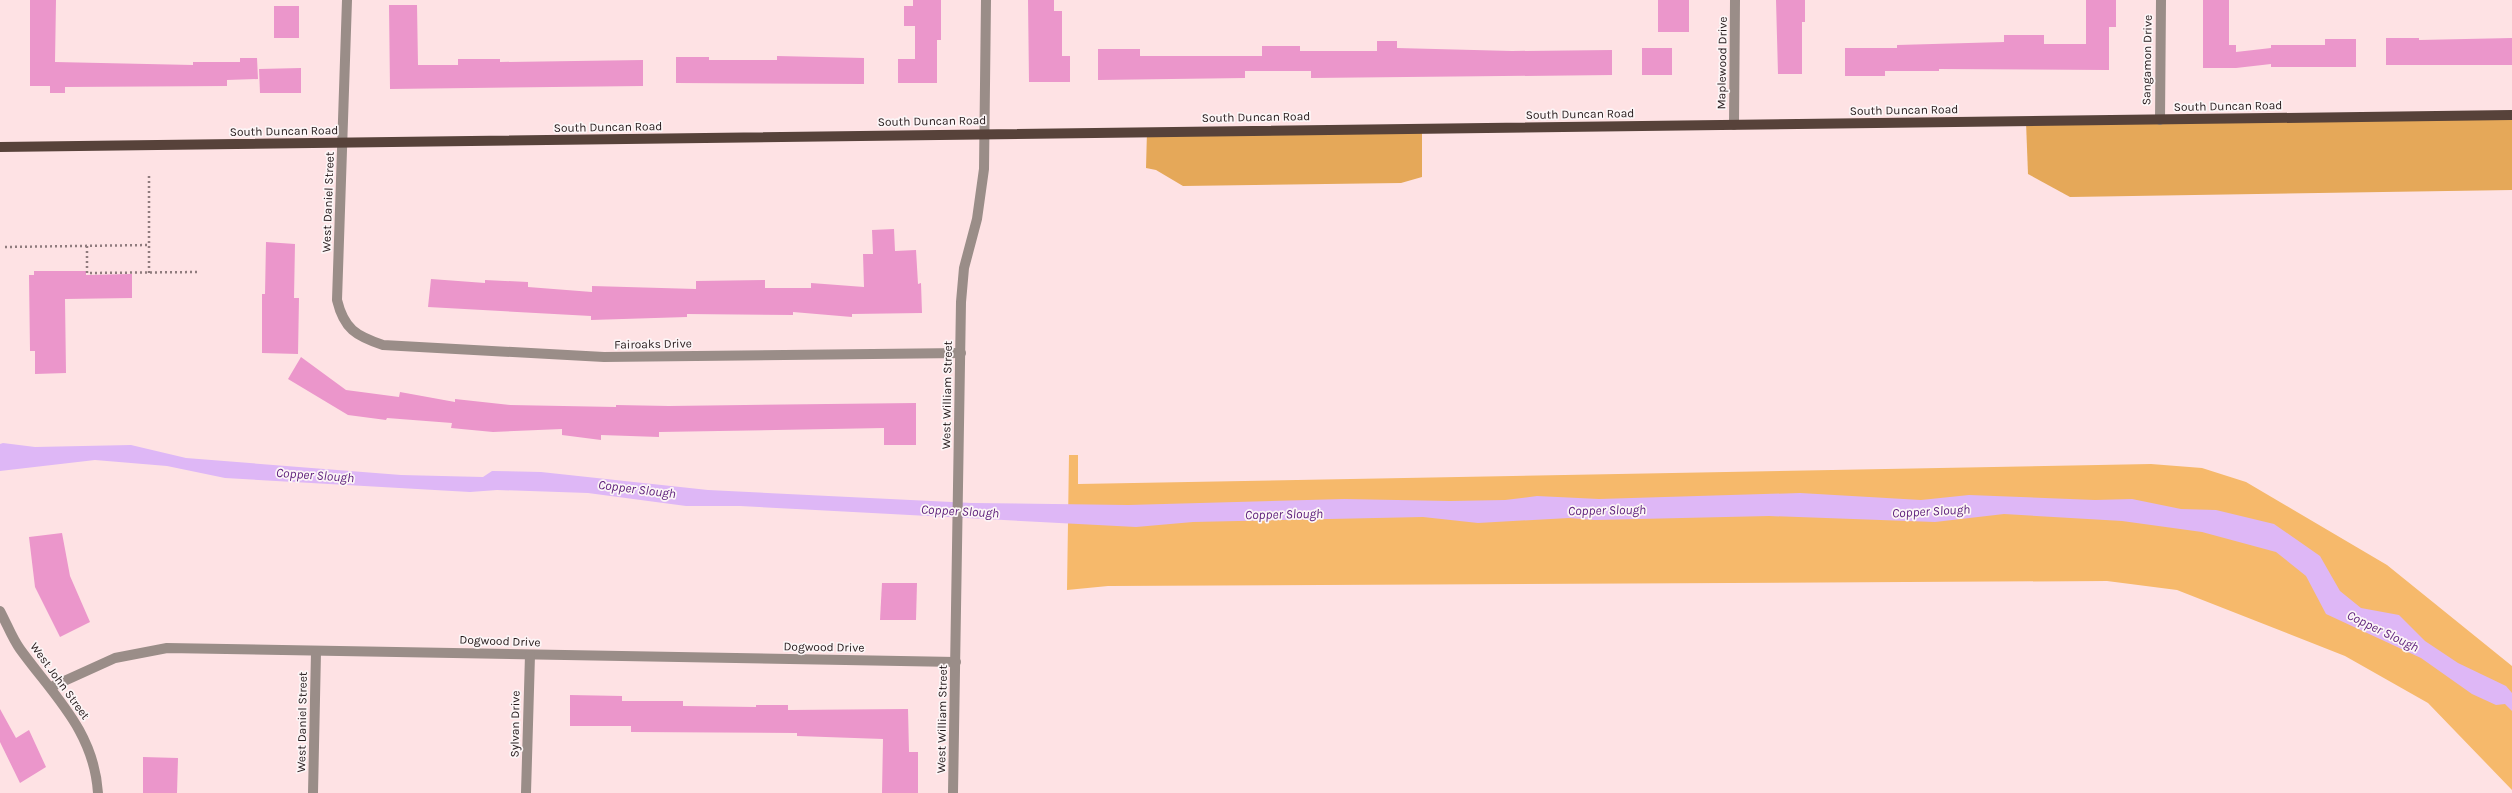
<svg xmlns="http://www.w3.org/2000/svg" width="2512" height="793" font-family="Karla,sans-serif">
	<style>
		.green { fill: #f6b96b }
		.forest { fill: #e5a859 }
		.water { fill: #deb7f6 }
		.building { fill: #eb96cb }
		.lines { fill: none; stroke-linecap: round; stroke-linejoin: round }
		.path { stroke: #8f7b7d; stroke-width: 2.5; stroke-dasharray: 2 3; stroke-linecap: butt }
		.minor { stroke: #9a8d88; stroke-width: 10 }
		.major { stroke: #57423a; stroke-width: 10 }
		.labels { text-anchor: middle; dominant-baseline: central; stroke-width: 3.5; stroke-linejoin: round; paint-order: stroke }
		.street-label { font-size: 12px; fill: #231819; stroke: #fcf5f6 }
		.water-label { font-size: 13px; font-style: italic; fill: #5f227d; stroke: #fcf5f6 }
	</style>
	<rect width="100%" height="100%" fill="#fee2e4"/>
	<path class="green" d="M1069,455h9v29l1073,-20 51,4 44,14 141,83 125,101v124l-84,-87 -83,-47 -168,-66 -70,-9 -999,5 -41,4z"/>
	<g class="forest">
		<path d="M2512,115v75l-442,7 -42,-23 -2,-52z"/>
		<path d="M1422,129v48l-21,6 -218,3 -27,-16 -10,-2 1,-37z"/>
	</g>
	<path class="water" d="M3,443l32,4 96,-2 55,13 215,17 82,2 9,-6 49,1 167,18 264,13 156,2 216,-6 106,2 55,-1 32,-4 62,3 201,-6 121,7 48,-5 126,5 37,-1 49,10 35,1 58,14 46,32 20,35 21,17 38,7 26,26 33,22 48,23 6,7v18l-7,-7 -9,1 -24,-11 -51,-36 -95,-44 -20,-38 -30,-24 -74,-20 -80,-11 -118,-7 -69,8 -166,-6 -174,4 -26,-2 -91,5 -55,-6 -230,5 -57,5 -396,-21h-54l-98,-13 -91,-3 -27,2 -245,-14 -58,-12 -72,-6 -95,11v-27z"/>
	<g class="building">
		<path d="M30,0h26l-1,62 138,3v-3h47v-4h17l1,21 -31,1v6l-162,1v6h-15v-7h-20z"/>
		<path d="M913,0h28v40h-4v43h-39v-24h17v-33h-11v-20h9z"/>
		<path d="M1028,0h26v11h8v45h8v26h-41z"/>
		<rect x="1658" y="0" width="31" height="32"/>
		<path d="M1776,0h29v22h-3v52h-24z"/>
		<path d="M2086,0h30v27h-7v43l-170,-1v2h-54v5h-40v-28h52v-3l107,-3v-7h40v9h42z"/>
		<path d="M2203,0h26v45h7v7l35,-4v-3h54v-6h31v28h-85v-3l-35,4h-33z"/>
		<path d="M389,5h28l1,60h40v-6h42v3l143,-2v26l-253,3z"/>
		<rect x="274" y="6" width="25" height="32"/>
		<path d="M2386,38h33v2l93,-2v27h-126z"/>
		<path d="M1377,41h20v7l115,3 100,-1v25l-301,3v-7h-66v7l-147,2v-31h42v7h122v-10h38v5h77z"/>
		<rect x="1642" y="48" width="30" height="27"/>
		<path d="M777,56l87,2v26l-188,-1v-26h33v3h68z"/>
		<path d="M301,68v25h-41l-1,-24z"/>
		<path d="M894,229l1,22 21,-1 2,34 3,-1 1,30 -70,1v3l-59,-5v3l-106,-1v3l-96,3v-4l-163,-9 3,-28 54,4v-3l43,2v5l64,5v-6l104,3v-8l69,-1v8h46v-5l53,4 -1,-33h10l-1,-24z"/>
		<path d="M266,242l29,2 -1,54h5l-1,56 -36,-1v-59h3z"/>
		<path d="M34,271h52v4l46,-1v24l-67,1 1,74 -31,1v-23h-5l-1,-76h5z"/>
		<path d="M301,357l45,33 53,7 1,-5 55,10v-3l55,6 106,2v-2l53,1 247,-3v42h-32v-17l-225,4v5l-58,-2v5l-39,-5v-6l-69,3 -42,-4 1,-5 -65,-5 -1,2 -38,-5 -60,-36z"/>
		<path d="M62,533l8,43 20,46 -30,15 -25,-50 -6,-50z"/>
		<path d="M882,583h35l-1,37h-36z"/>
		<path d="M570,695l52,1v5h61v5l73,1v-2h32v5l120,-1 1,43h9v41h-36l1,-54 -86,-3v-3l-166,-1v-6h-61z"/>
		<path d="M0,709l16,29 13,-8 17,37 -26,16 -20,-41z"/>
		<path d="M143,757l35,1 -1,35h-34z"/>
	</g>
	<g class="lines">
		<g class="path">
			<path d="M149,176v97"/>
			<path d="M87,246v27l113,-1"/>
			<path d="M5,247l144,-2"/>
		</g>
		<g class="minor">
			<path d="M347,0l-10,300c7,29 19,36 46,45l221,12 357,-4"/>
			<path d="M2160,120l1,-120"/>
			<path d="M1734,125l1,-125"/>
			<path d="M0,611c7,13 12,27 20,38 34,47 74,82 78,144"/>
			<path d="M51,687l64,-29 52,-10 789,14"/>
			<path d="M313,793l3,-141"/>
			<path d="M526,793l4,-138"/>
			<path d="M953,793l8,-491 3,-34 13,-49 7,-50 2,-169"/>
		</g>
		<path class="major" d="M0,147l2512,-32"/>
	</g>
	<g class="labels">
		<g class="street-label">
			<text transform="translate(2147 60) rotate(-89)">Sangamon Drive</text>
			<text transform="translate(1722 63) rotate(-89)">Maplewood Drive</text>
			<text transform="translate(2228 106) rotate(-1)">South Duncan Road</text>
			<text transform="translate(1904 110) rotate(-1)">South Duncan Road</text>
			<text transform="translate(1580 114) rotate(-1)">South Duncan Road</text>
			<text transform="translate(1256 117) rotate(-1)">South Duncan Road</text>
			<text transform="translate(932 121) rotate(-1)">South Duncan Road</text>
			<text transform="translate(608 127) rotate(-1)">South Duncan Road</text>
			<text transform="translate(284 131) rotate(-1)">South Duncan Road</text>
			<text transform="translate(328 202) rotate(-88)">West Daniel Street</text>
			<text transform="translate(653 344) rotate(-1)">Fairoaks Drive</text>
			<text transform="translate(947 395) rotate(-89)">West William Street</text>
			<text transform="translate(500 641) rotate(2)">Dogwood Drive</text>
			<text transform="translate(824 647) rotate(1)">Dogwood Drive</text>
			<text transform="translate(60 681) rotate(54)">West John Street</text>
			<text transform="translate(942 719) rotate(-89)">West William Street</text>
			<text transform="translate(302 722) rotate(-89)">West Daniel Street</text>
			<text transform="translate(515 724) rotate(-89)">Sylvan Drive</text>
		</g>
		<g class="water-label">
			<text transform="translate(315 475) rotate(4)">Copper Slough</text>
			<text transform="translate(637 489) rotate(7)">Copper Slough</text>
			<text transform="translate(1607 510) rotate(-1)">Copper Slough</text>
			<text transform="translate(960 511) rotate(3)">Copper Slough</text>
			<text transform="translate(1931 511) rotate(-3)">Copper Slough</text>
			<text transform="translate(1284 514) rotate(-1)">Copper Slough</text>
			<text transform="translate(2383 631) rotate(26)">Copper Slough</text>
		</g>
	</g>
</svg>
